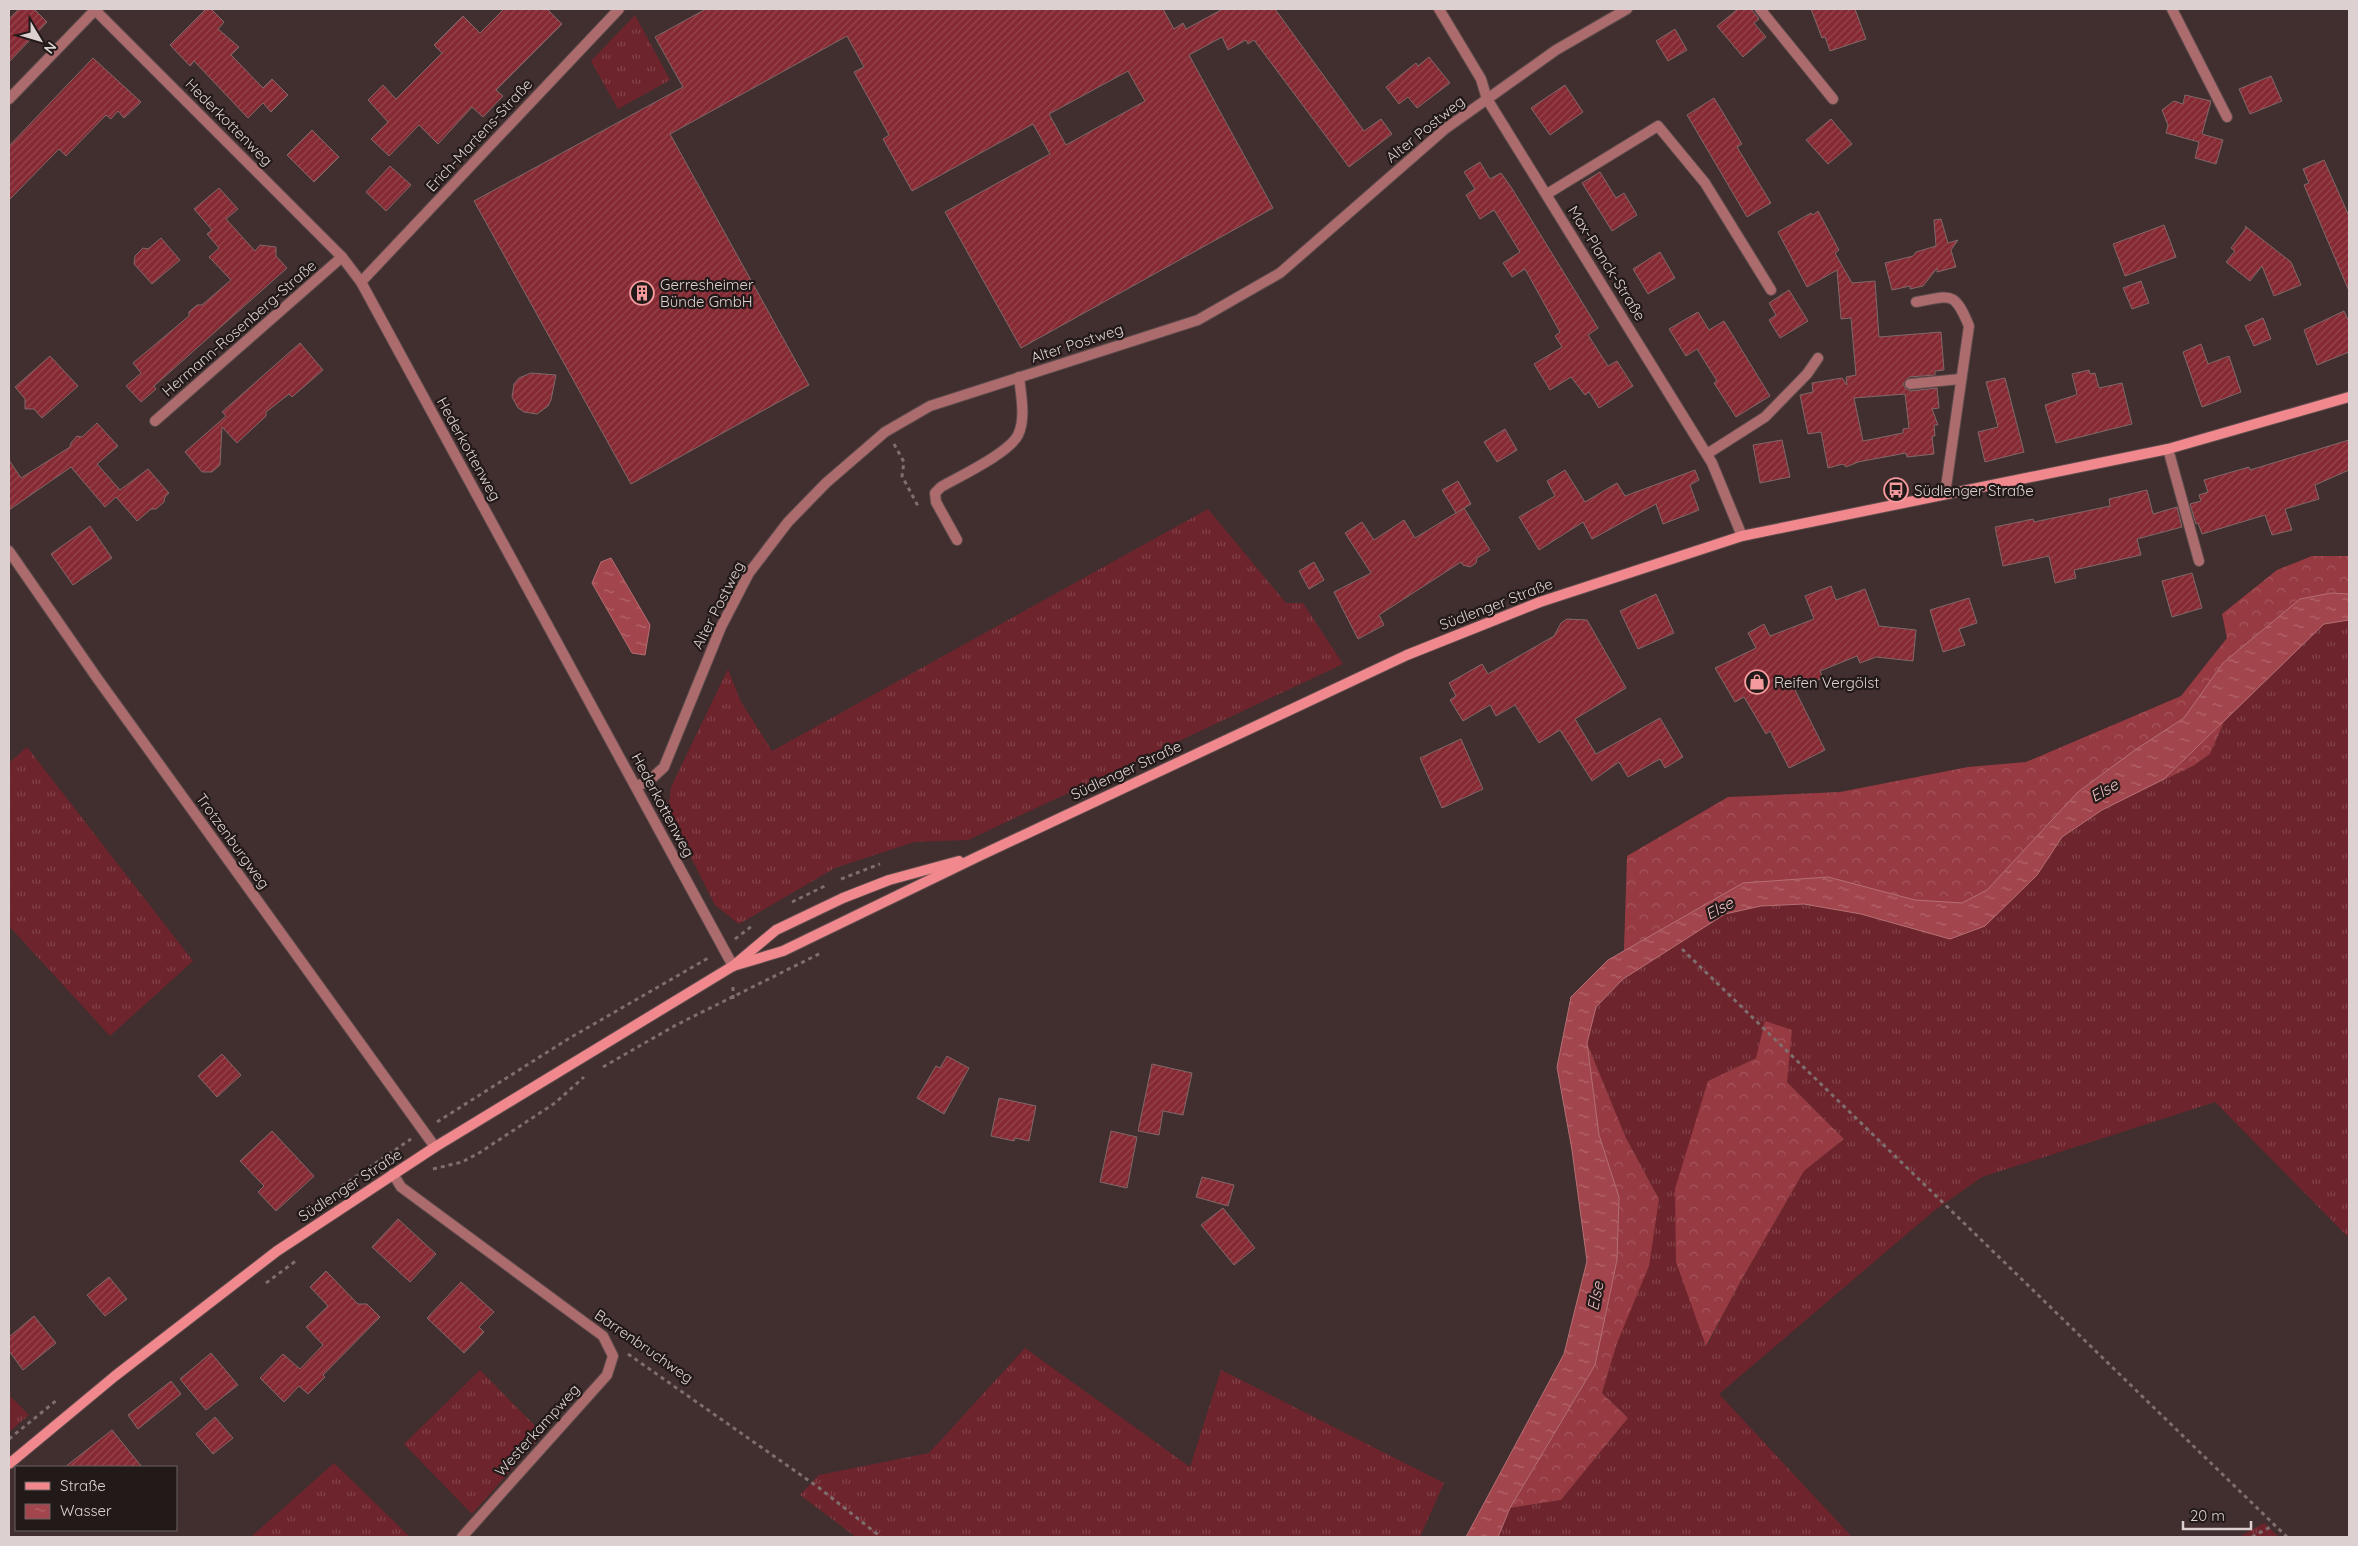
<svg xmlns="http://www.w3.org/2000/svg" width="2358" height="1546" font-family="Quicksand,sans-serif">
	<style>
		.grass { fill: url(#grass-tufts); fill-rule: evenodd }
		.forest { fill: url(#forest-crowns) }
		.water { fill: url(#water-ripples); stroke: #b46f74 }
		.building { fill: url(#building-hatch); stroke: #7f6969; fill-rule: evenodd }
		.lines { fill: none; stroke-linecap: round; stroke-linejoin: round }
		.service-casing { stroke: #5d4b4b; stroke-width: 12 }
		.minor-casing { stroke: #5d4b4b; stroke-width: 12 }
		.secondary-casing { stroke: #5d4b4b; stroke-width: 12 }
		.path { stroke: #7e6e6e; stroke-width: 3; stroke-dasharray: 4 4; stroke-linecap: butt }
		.service { stroke: #ac6b6d; stroke-width: 10 }
		.minor { stroke: #ac6b6d; stroke-width: 10 }
		.secondary { stroke: #f0888d; stroke-width: 10 }
		.labels { text-anchor: middle; dominant-baseline: central; stroke-width: 4.5; stroke-linejoin: round; paint-order: stroke }
		.street-label { font-size: 15px; fill: #ddd0d0; stroke: #221919 }
		.poi-label { font-size: 15px; fill: #ddd0d0; stroke: #221919; text-anchor: start }
		.water-label { font-size: 16px; font-style: italic; fill: #f3bdbe; stroke: #221919 }
	</style>
	<defs>
		<pattern id="grass-tufts" width="24" height="20" patternUnits="userSpaceOnUse" patternTransform="scale(1.25)"><rect width="24" height="20" fill="#6e242c"/><path d="M3 7l-1-3M5 7V3M7 7l1-3M15 17l-1-3M17 17v-4M19 17l1-3" fill="none" stroke="#82434a"/></pattern>
		<pattern id="forest-crowns" width="20" height="18" patternUnits="userSpaceOnUse" patternTransform="scale(1.25)"><rect width="20" height="18" fill="#973a42"/><path d="M2 6a3 3 0 1 1 6 0M12 15a3 3 0 1 1 6 0" fill="none" stroke="#a5555c"/></pattern>
		<pattern id="water-ripples" width="26" height="14" patternUnits="userSpaceOnUse" patternTransform="scale(1.25)"><rect width="26" height="14" fill="#a3454c"/><path d="M2 4q2-2 4 0t4 0M15 11q2-2 4 0t4 0" fill="none" stroke="#b3676d"/></pattern>
		<pattern id="building-hatch" width="6" height="6" patternUnits="userSpaceOnUse" patternTransform="scale(1.25)"><rect width="6" height="6" fill="#852933"/><path d="M-1 1l2-2M0 6l6-6M5 7l2-2" fill="none" stroke="#964750"/></pattern>
	</defs>
	<rect width="100%" height="100%" fill="#412e2e"/>
	<g class="grass">
		<path d="M635,15l35,65 -52,29 -27,-48z"/>
		<path d="M1208,509l78,94h17l40,61 -375,176 -54,2 -79,26 -96,56 -24,-19 -47,-93 3,-25 57,-118 12,31 32,51z"/>
		<path d="M2347,619l2,1v618l-134,-136 -233,75 -47,33 -216,184 133,143h-354l12,-29 51,-8 67,-82 -26,-25 57,-194 -33,-61 -39,-95 9,-36 27,-28 102,-65 36,-8 43,-2 57,10 89,25 87,-64 25,-38 40,-27 91,-44 17,-12 14,-32 100,-98zM1756,1058l31,24 57,57 -40,32 -62,108 -35,67 1,-265z"/>
		<path d="M27,747l166,214 -83,75 -101,-110v-163z"/>
		<path d="M1025,1348l165,119 31,-97 223,113 -24,54h-564l-56,-42 19,-20 110,-22z"/>
		<path d="M480,1370l63,64 -71,80 -68,-70z"/>
		<path d="M9,1395l20,20 -20,17z"/>
		<path d="M334,1463l76,74h-159z"/>
		<path d="M2264,1523l15,14h-40z"/>
	</g>
	<g class="forest">
		<path d="M2312,556h37v64l-25,4 -100,98 -14,32 -17,12 -91,44 -40,27 -25,38 -52,51 -35,13 -89,-25 -57,-10 -43,2 -36,8 -102,65 4,-123 101,-59 112,-5 128,-25 58,-5 155,-66 46,-58 -5,-24 55,-44z"/>
		<path d="M1765,1021l27,9 -5,52 57,57 -40,32 -62,108 -36,67 -30,-84 -1,-73 33,-108 48,-23z"/>
		<path d="M1587,1043l39,95 33,61 -10,67 -32,77 -15,50 26,25 -67,82 -51,8 85,-143 22,-105 2,-63 -20,-62z"/>
	</g>
	<g class="water">
		<path d="M611,558l39,67 -5,30 -13,-2 -40,-70 9,-21z"/>
		<path d="M2331,593l18,1v26l-25,4 -160,155 -62,31 -40,27 -25,38 -52,51 -35,13 -89,-25 -57,-10 -43,2 -36,8 -102,65 -27,28 -9,36 12,92 20,62 -2,63 -22,105 -85,143 -12,29h-32l98,-183 23,-93 -15,-111 -15,-83 14,-70 37,-37 135,-77 85,-6 87,23 47,3 25,-13 91,-98 57,-42 49,-32 39,-55 77,-64z"/>
	</g>
	<g class="building">
		<path d="M19,9h15l13,13 -38,40v-43z"/>
		<path d="M206,9h5l13,13 -6,7 21,18 -8,8 32,33 9,-9 16,16 -17,17 -8,-9 -15,15 -54,-57 -4,5 -20,-21z"/>
		<path d="M504,9h43l15,15 -66,66 7,6 -20,21 -11,-10 -34,37 -19,-19 -30,31 -18,-17 17,-17 -20,-22 15,-15 13,14 46,-46 -8,-8 29,-29 17,17z"/>
		<path d="M706,9h457l11,20 9,-6 3,6 37,-20h52l89,122 17,-12 11,15 -43,33 -95,-127 -6,4 -2,-4 -18,10 -6,-13 -33,18 84,153 -252,140 -76,-136 105,-58 -17,-30 -121,67 -29,-52 6,-4 -35,-63 10,-5 -17,-31 -177,98 139,251 -178,99 -157,-283 209,-114 -28,-50zM1128,71l17,30 -79,44 -17,-31z"/>
		<path d="M1738,9h13l8,10 -5,4 12,14 -23,20 -26,-31z"/>
		<path d="M1811,9h44l11,30 -36,12 -5,-14 -3,1z"/>
		<path d="M1675,29l12,21 -19,11 -12,-20z"/>
		<path d="M1429,57l21,26 -33,25 -9,-11 -9,7 -13,-17 30,-24 2,3z"/>
		<path d="M93,58l48,44 -17,16 -6,-7 -7,8 -5,-4 -40,41 -7,-7 -50,51v-54z"/>
		<path d="M2271,76l11,25 -32,13 -11,-25z"/>
		<path d="M1565,85l18,27 -33,23 -19,-27z"/>
		<path d="M2185,95l26,6 -9,33 21,6 -7,24 -21,-6 4,-16 -33,-9 2,-8 -6,-15 12,-9 9,3z"/>
		<path d="M1714,98l28,46 -5,3 34,56 -24,14 -60,-102z"/>
		<path d="M1831,119l21,25 -24,20 -22,-24z"/>
		<path d="M312,130l27,27 -25,25 -27,-27z"/>
		<path d="M2324,160l25,56v75l-45,-106 5,-2 -6,-14z"/>
		<path d="M1480,162l10,17 11,-6 10,14 87,141 -10,7 20,31 9,-5 16,25 -34,22 -10,-16 -4,3 -14,-18 -21,13 -16,-26 28,-17 -7,-11 5,-4 -35,-63 -13,8 -9,-14 17,-11 -26,-42 -14,9 -14,-24 9,-6 -11,-17z"/>
		<path d="M390,166l21,19 -25,26 -20,-19z"/>
		<path d="M1600,172l16,26 8,-5 13,22 -25,16 -30,-48z"/>
		<path d="M219,188l19,21 -12,10 29,32 5,-6 16,2v9l11,12 -133,118 2,3 -15,13 -15,-16 15,-13 -8,-10 56,-47v-4l8,-7h5l29,-25 -22,-23 10,-9 -12,-14 5,-4 -18,-21z"/>
		<path d="M1818,211l21,39 -4,3 17,30 23,-2 4,56 62,-5 3,38 -9,1v4l-26,2 -6,7 2,4 5,3 27,-3 2,20 -7,1 6,16h-4l1,11h-3l2,18 -27,3 -1,-4 -48,9 -12,5 -3,-3 -15,4 -7,-36 -13,2 -8,-39 13,-3 -1,-9 30,-5 5,7 -1,-8 10,-2 -5,-57 -10,1 -4,-49 -30,17 -29,-55 33,-19 2,2zM1905,394l4,34 -6,1v4l-40,8 -9,-43z"/>
		<path d="M1941,219l7,24 10,-3 -7,10 5,17 -19,5v-4l-14,18 -13,3v-3l-18,4 -7,-27 28,-7 3,-4 20,-6 -2,-26z"/>
		<path d="M2164,225l12,32 -51,19 -12,-32z"/>
		<path d="M2245,226l46,36 10,23 -27,11 -12,-30 -12,15 -24,-19 9,-11 -4,-3 15,-20z"/>
		<path d="M161,238l19,22 -28,24 -18,-20 1,-8 8,-8 5,1z"/>
		<path d="M1660,252l15,26 -27,16 -15,-25z"/>
		<path d="M2141,281l8,22 -17,6 -9,-21z"/>
		<path d="M1789,290l19,31 -28,17 -11,-18 7,-5 -7,-12z"/>
		<path d="M2344,311l5,11v30l-32,13 -13,-35z"/>
		<path d="M1698,312l11,18 15,-9 46,75 -34,21 -22,-34 3,-2 -20,-32 -11,7 -17,-27z"/>
		<path d="M2263,318l8,21 -17,7 -9,-20z"/>
		<path d="M300,343l23,27 -31,27 -3,-3 -23,18v4l-29,27 -15,-16 -2,38 -8,7h-10l-17,-20 41,-36 -4,-4z"/>
		<path d="M2201,344l7,20 21,-8 12,36 -39,15 -19,-55z"/>
		<path d="M50,356l28,30 -36,32 -8,-9h-9v-10l-10,-12z"/>
		<path d="M2089,370l1,4 5,-1 4,15 23,-5 10,41 -76,19 -11,-38 31,-10 1,-1 -5,-20z"/>
		<path d="M531,373l25,2 -5,25 -3,6 -11,8 -13,-2 -6,-4 -6,-11 2,-13 5,-6z"/>
		<path d="M2005,378l19,74 -39,10 -7,-30 20,-5 -12,-45z"/>
		<path d="M97,423l21,23 -21,18 23,26 28,-21 21,24 -4,4 -1,5 -8,7h-5l-14,12 -21,-24 -11,10 -34,-40 -62,43v-50l12,18 49,-31 1,-4 6,-7 5,1z"/>
		<path d="M1505,429l12,21 -20,12 -13,-20z"/>
		<path d="M1782,440l8,37 -30,6 -7,-38z"/>
		<path d="M2349,440v30l-34,15 4,14 -34,10 7,21 -20,5 -7,-20 -63,19 -4,-11 -2,1 -6,-20 11,-3 -2,-6 9,-3 -4,-12 45,-13 1,3z"/>
		<path d="M1565,470l20,32 32,-19 8,13 70,-26 4,10 -9,5 9,25 -36,14 -7,-20 -64,35 -9,-17 -44,28 -20,-33 36,-21 -8,-15z"/>
		<path d="M1458,481l13,23 -15,9 -14,-23z"/>
		<path d="M2147,490l6,24 24,-7 5,20 -45,12 4,16 -67,15 2,8 -21,5 -6,-27 -46,10 -8,-39 38,-8 1,3 76,-16 -1,-7z"/>
		<path d="M1464,508l26,42 -13,8 -1,5 -6,4 -7,-2 -2,-3 -82,53 5,10 -26,14 -24,-47 37,-19 -26,-40 17,-11 12,18 30,-20 11,18z"/>
		<path d="M90,526l22,32 -39,27 -22,-31z"/>
		<path d="M1314,562l10,18 -15,9 -10,-18z"/>
		<path d="M2192,573l10,35 -30,9 -10,-36z"/>
		<path d="M1831,586l5,14 29,-11 14,37 37,4 -3,31 -37,-4 -16,6 -3,-7 -37,15 3,7 -28,12 30,60 -36,18 -19,-37 -4,3 -22,-37 -9,5 -20,-34 41,-20 -8,-15 16,-9 6,12 44,-17 -9,-23z"/>
		<path d="M1656,594l18,39 -36,16 -18,-38z"/>
		<path d="M1969,598l8,25 -18,6 6,16 -22,7 -13,-42z"/>
		<path d="M1567,619l20,1 39,68 -51,31 21,35 64,-36 23,39 -18,11 -5,-9 -32,18 -9,-15 -27,19 -32,-51 -21,13 -24,-38 -19,11 -6,-11 -27,16 -13,-21 6,-4 -7,-13 33,-19 6,10 66,-38 7,-13z"/>
		<path d="M1461,739l22,50 -41,19 -22,-50z"/>
		<path d="M222,1054l19,21 -24,22 -19,-21z"/>
		<path d="M947,1056l22,12 -25,46 -27,-16 19,-32 4,2z"/>
		<path d="M1152,1064l40,9 -9,42 -20,-4 -4,24 -21,-4z"/>
		<path d="M999,1098l37,8 -7,35 -14,-3 -1,3 -23,-5z"/>
		<path d="M272,1131l42,45 -38,35 -18,-19 6,-6 -24,-25z"/>
		<path d="M1111,1131l26,6 -10,51 -27,-6z"/>
		<path d="M1202,1177l32,8 -6,21 -32,-9z"/>
		<path d="M1223,1208l32,40 -21,17 -33,-40z"/>
		<path d="M398,1219l38,35 -26,28 -38,-35z"/>
		<path d="M326,1271l32,33h9l13,13 -57,58 2,2 -17,17 -9,-8 -15,16 -24,-24 23,-24 17,15 23,-24 -17,-18 22,-21 -18,-19z"/>
		<path d="M109,1277l18,22 -22,17 -18,-21z"/>
		<path d="M461,1282l33,30 -15,15 5,5 -20,21 -37,-35z"/>
		<path d="M34,1316l22,27 -33,27 -14,-19v-14z"/>
		<path d="M211,1353l27,32 -32,25 -26,-31z"/>
		<path d="M171,1381l10,13 -43,35 -10,-14z"/>
		<path d="M215,1417l18,21 -20,16 -17,-20z"/>
		<path d="M112,1430l30,37h-77z"/>
	</g>
	<g class="lines">
		<g class="service-casing">
			<g id="service">
				<path d="M1760,9l73,90"/>
				<path d="M2172,9l55,108"/>
				<path d="M1916,302c35,-6 38,-12 53,24l-24,168"/>
				<path d="M1910,384l50,-5"/>
				<path d="M2168,449l31,112"/>
				<path d="M1707,454l58,-37 42,-43 11,-16"/>
				<path d="M957,540l-21,-38 -1,-9 6,-6c19,-11 68,-34 77,-52 8,-16 3,-40 1,-58"/>
			</g>
		</g>
		<g class="minor-casing">
			<g id="minor">
				<path d="M94,9l248,248 19,25 372,684"/>
				<path d="M1439,9l42,70 6,20 225,364 30,73"/>
				<path d="M9,99l87,-90"/>
				<path d="M1547,194l111,-68 47,57 66,107"/>
				<path d="M361,282l258,-273"/>
				<path d="M155,421l187,-164"/>
				<path d="M9,551l88,127 338,469"/>
				<path d="M636,787l15,-8 13,-12 57,-140 28,-54 39,-51 38,-39 59,-51 45,-26 268,-86 82,-47 165,-144 111,-79 71,-41"/>
				<path d="M393,1174l8,13 202,149 10,20 -6,19 -145,162"/>
			</g>
		</g>
		<g class="secondary-casing">
			<g id="secondary">
				<path d="M733,966l50,-15 194,-94 430,-202 133,-53 202,-66 426,-87 181,-52"/>
				<path d="M9,1464l106,-88 162,-125 158,-104 298,-181 43,-36 67,-32 46,-18 70,-19"/>
			</g>
		</g>
		<g class="path">
			<path d="M894,444l10,18 -2,14 17,32"/>
			<path d="M841,879l39,-15"/>
			<path d="M792,902l35,-17"/>
			<path d="M735,939l17,-13"/>
			<path d="M1682,949l605,588"/>
			<path d="M733,999v-15"/>
			<path d="M603,1067l73,-42 145,-72"/>
			<path d="M437,1122l131,-83 142,-82"/>
			<path d="M433,1169l29,-7 17,-9 76,-50 29,-26"/>
			<path d="M342,1186l69,-47"/>
			<path d="M266,1283l31,-23"/>
			<path d="M628,1354l190,133 63,50"/>
			<path d="M9,1439l48,-39"/>
			<path d="M2252,1537l22,-12"/>
		</g>
		<use href="#service" class="service"/>
		<use href="#minor" class="minor"/>
		<use href="#secondary" class="secondary"/>
	</g>
	<defs>
		<g id="building-ring" transform="scale(1.25)"><circle r="9.5" fill="#221919" stroke="#f59b9e" stroke-width="1.5"/><path d="M-4-6H4V6H1V3H-1V6H-4ZM-2.5-4.3h1.7v1.8h-1.7ZM.8-4.3h1.7v1.8H.8ZM-2.5-1h1.7V.8h-1.7ZM.8-1h1.7V.8H.8Z" fill="#f59b9e"/></g>
		<g id="bus-ring" transform="scale(1.25)"><circle r="9.5" fill="#221919" stroke="#f59b9e" stroke-width="1.5"/><path d="M-5-6H5V4H4V6H2V4H-2V6H-4V4H-5ZM-3.5-4V0h7V-4ZM-3.5 1.2v1.5H-2V1.2ZM2 1.2v1.5H3.5V1.2Z" fill="#f59b9e"/></g>
		<g id="shop-ring" transform="scale(1.25)"><circle r="9.5" fill="#221919" stroke="#f59b9e" stroke-width="1.5"/><path d="M-5-2.5h2.3a2.7 3.5 0 0 1 5.4 0H5L5.5 6h-11ZM-1.5-2.5h3a1.5 2.3 0 0 0-3 0Z" fill="#f59b9e"/></g>
	</defs>
	<g fill-rule="evenodd">
		<use href="#building-ring" x="642" y="293"/>
		<use href="#bus-ring" x="1896" y="490"/>
		<use href="#shop-ring" x="1757" y="682"/>
	</g>
	<g class="labels">
		<g class="street-label">
			<text transform="translate(229 122) rotate(45)">Hederkottenweg</text>
			<text transform="translate(1425 129) rotate(-39)">Alter Postweg</text>
			<text transform="translate(479 135) rotate(-47)">Erich-Martens-Straße</text>
			<text transform="translate(1607 263) rotate(58)">Max-Planck-Straße</text>
			<text transform="translate(239 328) rotate(-41)">Hermann-Rosenberg-Straße</text>
			<text transform="translate(1077 343) rotate(-18)">Alter Postweg</text>
			<text transform="translate(469 449) rotate(61)">Hederkottenweg</text>
			<text transform="translate(1496 604) rotate(-21)">Südlenger Straße</text>
			<text transform="translate(718 605) rotate(-63)">Alter Postweg</text>
			<text transform="translate(1126 770) rotate(-25)">Südlenger Straße</text>
			<text transform="translate(663 805) rotate(62)">Hederkottenweg</text>
			<text transform="translate(233 841) rotate(54)">Trotzenburgweg</text>
			<text transform="translate(350 1185) rotate(-33)">Südlenger Straße</text>
			<text transform="translate(644 1346) rotate(35)">Barrenbruchweg</text>
			<text transform="translate(537 1430) rotate(-48)">Westerkampweg</text>
		</g>
		<g class="poi-label">
			<text x="660" y="284">Gerresheimer<tspan x="660" dy="17">Bünde GmbH</tspan></text>
			<text x="1914" y="490">Südlenger Straße</text>
			<text x="1774" y="682">Reifen Vergölst</text>
		</g>
		<g class="water-label">
			<text transform="translate(2104 790) rotate(-30)">Else</text>
			<text transform="translate(1719 908) rotate(-28)">Else</text>
			<text transform="translate(1595 1296) rotate(-79)">Else</text>
		</g>
	</g>
	<rect width="2358" height="1546" fill="none" stroke="#ddd0d0" stroke-width="20"/>
	<rect x="15" y="1466" width="162" height="65" fill="#221919" stroke="#6d6262"/>
	<rect x="25" y="1482" width="25" height="8" fill="#f0888d" stroke="#6d6262"/>
	<text x="60" y="1491" font-size="15" fill="#ddd0d0">Straße</text>
	<rect x="25" y="1504" width="25" height="15" fill="url(#water-ripples)" stroke="#6d6262"/>
	<text x="60" y="1516" font-size="15" fill="#ddd0d0">Wasser</text>
	<g transform="translate(40 40) rotate(128)" stroke="#221919" stroke-width="4" paint-order="stroke">
	<path d="M0-4L9 19L0 12L-9 19Z" fill="#ddd0d0"/>
	<text y="-8" font-size="14" font-weight="bold" text-anchor="middle" fill="#ddd0d0">N</text>
	</g>
	<path d="M2183 1521v8h68v-8" fill="none" stroke="#ddd0d0" stroke-width="2.5"/>
	<text x="2190" y="1521" font-size="15" fill="#ddd0d0" stroke="#221919" stroke-width="4" paint-order="stroke">20 m</text>
</svg>
